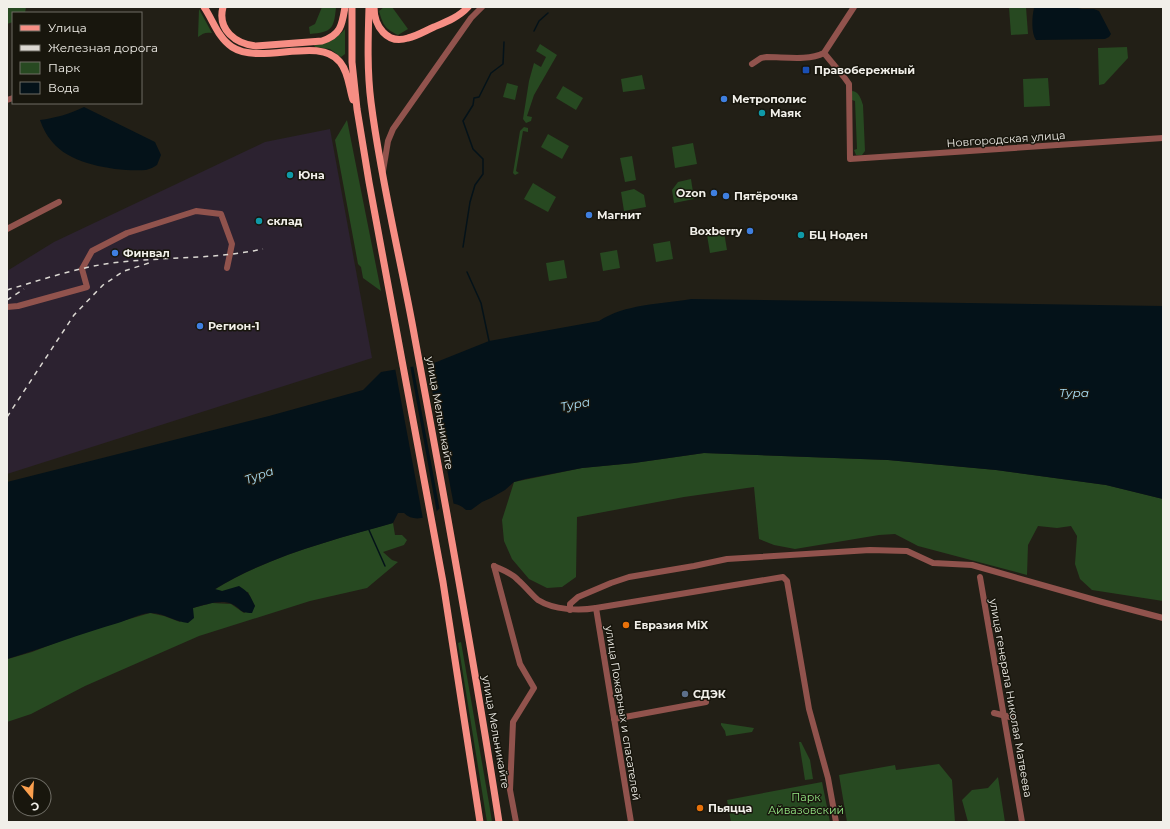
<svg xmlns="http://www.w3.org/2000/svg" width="1170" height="829" font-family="Montserrat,sans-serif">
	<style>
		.commercial { fill: #2c2230 }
		.green { fill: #274921 }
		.water { fill: #041219 }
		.pier { fill: #221f16 }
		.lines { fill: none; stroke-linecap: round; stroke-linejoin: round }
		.stream { stroke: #041219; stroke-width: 1.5 }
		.minor { stroke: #91534d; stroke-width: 6 }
		.major { stroke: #f68e84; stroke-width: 7 }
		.rail { stroke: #dbd8d2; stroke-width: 1.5; stroke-dasharray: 5 5; stroke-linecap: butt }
		.transit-dot { fill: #1a4fb4; stroke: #18160d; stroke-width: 1.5 }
		.shop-dot { fill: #3f7fe0; stroke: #18160d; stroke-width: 1.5 }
		.culture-dot { fill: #0f9aa8; stroke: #18160d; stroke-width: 1.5 }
		.food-dot { fill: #e8710a; stroke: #18160d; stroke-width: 1.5 }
		.service-dot { fill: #5c6f8a; stroke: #18160d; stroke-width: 1.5 }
		.labels { text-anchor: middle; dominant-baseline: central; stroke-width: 3; stroke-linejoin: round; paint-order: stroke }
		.poi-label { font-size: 11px; font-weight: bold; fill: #f1efe9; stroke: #18160d; text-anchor: start }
		.street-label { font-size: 11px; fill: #f1efe9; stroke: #18160d }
		.park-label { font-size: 11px; fill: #95e985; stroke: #18160d }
		.water-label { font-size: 12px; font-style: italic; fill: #abe0f7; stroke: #18160d }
	</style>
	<rect width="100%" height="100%" fill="#221f16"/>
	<path class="commercial" d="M330,129l42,229 -365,116v-203l47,-29 211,-100z"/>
	<g class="green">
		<path d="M10,7h16l-1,6h-12v9l-6,2v-16z"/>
		<path d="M322,7h14c-2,22 -4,25 -26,27l-1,-7 6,-3z"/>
		<path d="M384,7h8l16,22 -10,6c-13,-6 -15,-10 -19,-24z"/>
		<path d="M1009,7h17l2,27 -17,1z"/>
		<path d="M199,9l13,24c-6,-1 -9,0 -14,4z"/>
		<path d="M345,29v25l-4,3 -11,-8 -15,-2 -1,-2c13,-1 23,-6 31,-16z"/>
		<path d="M540,44l17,11 -23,40 -7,21 5,1 -1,4 -5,2 -3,-4 6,-38 5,-18 7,4 5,-10 -10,-6z"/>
		<path d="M1127,47l1,11 -24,26 -5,1 -1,-37z"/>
		<path d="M642,75l3,14 -22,3 -2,-13z"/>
		<path d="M1048,78l2,28 -26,1 -1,-28z"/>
		<path d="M507,83l11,3 -3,14 -12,-3z"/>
		<path d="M563,86l20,12 -7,12 -20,-12z"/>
		<path d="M851,91c8,0 10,8 12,14l2,46 -3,4h-6l-2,-5 3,-1 -2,-48 -3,-1z"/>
		<path d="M347,120l34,171 -18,-13 -2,-11 -3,-3 -23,-124z"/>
		<path d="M524,127l4,1v4l-5,-1 -7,40 3,2 -4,2 -2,-2 7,-42z"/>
		<path d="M548,134l21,12 -7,13 -21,-12z"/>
		<path d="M693,143l4,21 -22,4 -3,-21z"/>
		<path d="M632,156l4,24 -11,2 -5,-24z"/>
		<path d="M691,179l3,20 -20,4 -2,-13 6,-8z"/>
		<path d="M533,183l23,14 -8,15 -24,-13z"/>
		<path d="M634,189l10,6 2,12 -22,4 -3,-19z"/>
		<path d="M724,232l3,18 -17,3 -3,-18z"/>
		<path d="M670,241l3,18 -17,3 -3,-18z"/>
		<path d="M617,250l3,18 -17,3 -3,-18z"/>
		<path d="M564,260l3,18 -18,3 -3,-18z"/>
		<path d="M704,453l184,7 108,10 110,15 57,14v102l-71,-11 -12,-11 -5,-15 2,-28 -6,-10 -14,2 -19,-2 -10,19 -1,30 -109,-29 -23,-12 -16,1 -84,14 -21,-4 -15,-6 -5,-52 -70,10 -107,20 -1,60 -14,10 -15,1 -18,-9 -17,-20 -8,-18 -2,-21 12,-38 68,-14 52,-5z"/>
		<path d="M393,523l2,12h7l5,5 -3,5 -21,7 9,8 6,2 -31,26 -57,13 -111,35 -114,50 -54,28 -24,8 1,-63 24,-7 49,-19 69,-20 14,3 16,6 13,-14 19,-5 19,1 13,9 11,-7 -7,-14 -26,-1 -8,-1c55,-34 118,-50 179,-67z"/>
		<path d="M461,642l28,161 3,19h-5l-29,-179z"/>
		<path d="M721,723l33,5 -2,4 -26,4 -1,-5 -4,-6z"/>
		<path d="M799,742h2l9,18 3,19 -8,1z"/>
		<path d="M939,764l13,16 3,42h-108l-8,-47 56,-10 1,5z"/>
		<path d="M998,777l7,45h-37l-6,-22 10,-10 16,-2z"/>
		<path d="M822,782l8,40h-99l-4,-22z"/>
	</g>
	<g class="water">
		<path d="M1036,7h37l9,2h12l5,2 12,23 -2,3 -4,2 -69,1c-5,-7 -4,-24 -2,-32z"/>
		<path d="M84,107l71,35 6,13 -4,10c-3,2 -7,4 -11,5 -27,2 -71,-5 -90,-24 -8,-8 -13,-17 -16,-26 16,-2 29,-6 44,-13z"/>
		<path d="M691,299l472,7v193l-57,-14 -110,-15 -108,-10 -184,-7 -70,10 -52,5 -57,11 -11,3 -9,8 -14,8 -9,4 -11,8h-5c-6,-6 -16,-9 -23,-4 -4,2 -6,6 -10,8 -10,5 -21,7 -29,-1h-6l-5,10c-60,17 -124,33 -178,66l7,2 17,-5c10,6 11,10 16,20l-3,7c-13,0 -10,-4 -20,-9 -11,-5 -27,1 -39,4l1,10 -6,5c-13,-1 -25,-11 -38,-10 -11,1 -22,7 -32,10 -38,11 -74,25 -111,36v-177l262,-66 94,-26 18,-18 53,-9 55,-22 110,-20c26,-17 62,-17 92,-22z"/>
	</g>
	<g class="pier">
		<path d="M427,363l27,143h-5l-9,5 -27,-146z"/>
		<path d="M410,365l27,148 -3,3 -11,3 -28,-151z"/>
	</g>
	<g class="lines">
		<g class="stream">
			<path d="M534,31l5,-10 9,-8"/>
			<path d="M463,247l7,-45 5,-17 8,-11v-15l-10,-10 -10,-28 10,-16 1,-7 5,-1 12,-24 12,-9 1,-22"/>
			<path d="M467,272l14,31 8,38"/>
			<path d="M369,530l16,36"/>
		</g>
		<g class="minor">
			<path d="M824,53l20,24 5,7 1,75 313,-21"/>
			<path d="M752,64l9,-6 6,-1c18,0 41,4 57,-4l30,-46"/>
			<path d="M7,100l6,-2"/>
			<path d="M383,171l5,-30 5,-12 78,-111 11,-11"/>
			<path d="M7,229l52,-27"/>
			<path d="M7,307l11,-1 69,-19 -5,-18 10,-18 35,-18 69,-22 25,3 11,30 -5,24"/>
			<path d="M494,566c8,4 18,7 24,14 7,6 13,14 20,20 16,10 41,11 58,8l187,-31 4,4 22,128 19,69 8,44"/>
			<path d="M494,566l26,98 14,24 -21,34 -3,68 6,32"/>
			<path d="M980,577l42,245"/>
			<path d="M596,608l35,214"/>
			<path d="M570,610v-6l8,-7 33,-14 18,-6 65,-11 33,-7 143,-9 37,1 26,12 39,2 130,37 61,16"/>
			<path d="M994,713l20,5"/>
			<path d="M614,719l92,-17"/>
		</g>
		<g class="major">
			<path d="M204,7c9,13 14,31 28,40 29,19 87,-12 108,15 9,11 9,26 13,38"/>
			<path d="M223,7c-6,23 13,37 33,39l66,-5c19,-6 20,-16 23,-34"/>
			<path d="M352,7v55l5,47 12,73 74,400 37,240"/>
			<path d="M369,7c-1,32 -2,64 2,95 10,80 30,158 44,237 30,161 59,322 84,483"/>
			<path d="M374,7c0,19 13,38 34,31 9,-2 17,-7 26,-11 12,-5 25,-10 34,-20"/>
		</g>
		<g class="rail">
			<path d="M7,290c37,-11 75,-24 113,-28 48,-5 96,-3 143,-13"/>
			<path d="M7,300l17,-11"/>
			<path d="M7,417l67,-102 29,-30 21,-14 25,-8"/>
		</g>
	</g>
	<rect class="transit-dot" x="802" y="66" width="8" height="8" rx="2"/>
	<g class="shop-dot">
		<circle cx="724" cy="99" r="4"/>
		<circle cx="714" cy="193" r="4"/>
		<circle cx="726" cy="196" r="4"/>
		<circle cx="589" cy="215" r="4"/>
		<circle cx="750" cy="231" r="4"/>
		<circle cx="115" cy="253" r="4"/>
		<circle cx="200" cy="326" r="4"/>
	</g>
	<g class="culture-dot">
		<circle cx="762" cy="113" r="4"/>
		<circle cx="290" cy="175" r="4"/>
		<circle cx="259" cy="221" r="4"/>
		<circle cx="801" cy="235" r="4"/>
	</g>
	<g class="food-dot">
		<circle cx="626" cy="625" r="4"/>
		<circle cx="700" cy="808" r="4"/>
	</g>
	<circle class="service-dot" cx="685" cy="694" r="4"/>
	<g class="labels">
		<g class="poi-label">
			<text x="814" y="70">Правобережный</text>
			<text x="732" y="99">Метрополис</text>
			<text x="770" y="113">Маяк</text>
			<text x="298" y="175">Юна</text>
			<text x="706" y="193" text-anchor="end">Ozon</text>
			<text x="734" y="196">Пятёрочка</text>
			<text x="597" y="215">Магнит</text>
			<text x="267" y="221">склад</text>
			<text x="742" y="231" text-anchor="end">Boxberry</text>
			<text x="809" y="235">БЦ Ноден</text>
			<text x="123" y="253">Финвал</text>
			<text x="208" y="326">Регион-1</text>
			<text x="634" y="625">Евразия MiX</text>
			<text x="693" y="694">СДЭК</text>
			<text x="708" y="808">Пьяцца</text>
		</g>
		<g class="street-label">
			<text transform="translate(1006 139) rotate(-4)">Новгородская улица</text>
			<text transform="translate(440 413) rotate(80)">улица Мельникайте</text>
			<text transform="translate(1011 698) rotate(80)">улица генерала Николая Матвеева</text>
			<text transform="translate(623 713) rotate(81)">улица Пожарных и спасателей</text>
			<text transform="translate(496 732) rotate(80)">улица Мельникайте</text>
		</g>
		<g class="park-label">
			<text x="806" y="797">Парк<tspan x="806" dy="13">Айвазовский</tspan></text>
		</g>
		<g class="water-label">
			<text x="1074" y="392">Тура</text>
			<text transform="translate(575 404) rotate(-11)">Тура</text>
			<text transform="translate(259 475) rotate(-20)">Тура</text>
		</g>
	</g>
	<rect width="1170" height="829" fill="none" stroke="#f1efe9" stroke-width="16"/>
	<rect x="12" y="12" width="130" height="92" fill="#18160d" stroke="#6f6d65"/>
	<rect x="20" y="25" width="20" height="6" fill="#f68e84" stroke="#6f6d65"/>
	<text x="48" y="32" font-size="12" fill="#f1efe9">Улица</text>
	<rect x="20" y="45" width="20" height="6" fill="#dbd8d2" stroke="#6f6d65"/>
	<text x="48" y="52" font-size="12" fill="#f1efe9">Железная дорога</text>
	<rect x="20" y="62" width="20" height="12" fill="#274921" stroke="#6f6d65"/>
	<text x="48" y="72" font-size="12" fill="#f1efe9">Парк</text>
	<rect x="20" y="82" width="20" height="12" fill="#041219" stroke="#6f6d65"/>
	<text x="48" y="92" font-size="12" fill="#f1efe9">Вода</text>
	<g transform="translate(32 797) rotate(162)"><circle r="19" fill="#18160d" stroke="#6f6d65"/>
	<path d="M0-3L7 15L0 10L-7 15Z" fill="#fa9f4e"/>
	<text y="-6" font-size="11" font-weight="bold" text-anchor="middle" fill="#f1efe9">С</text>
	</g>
</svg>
